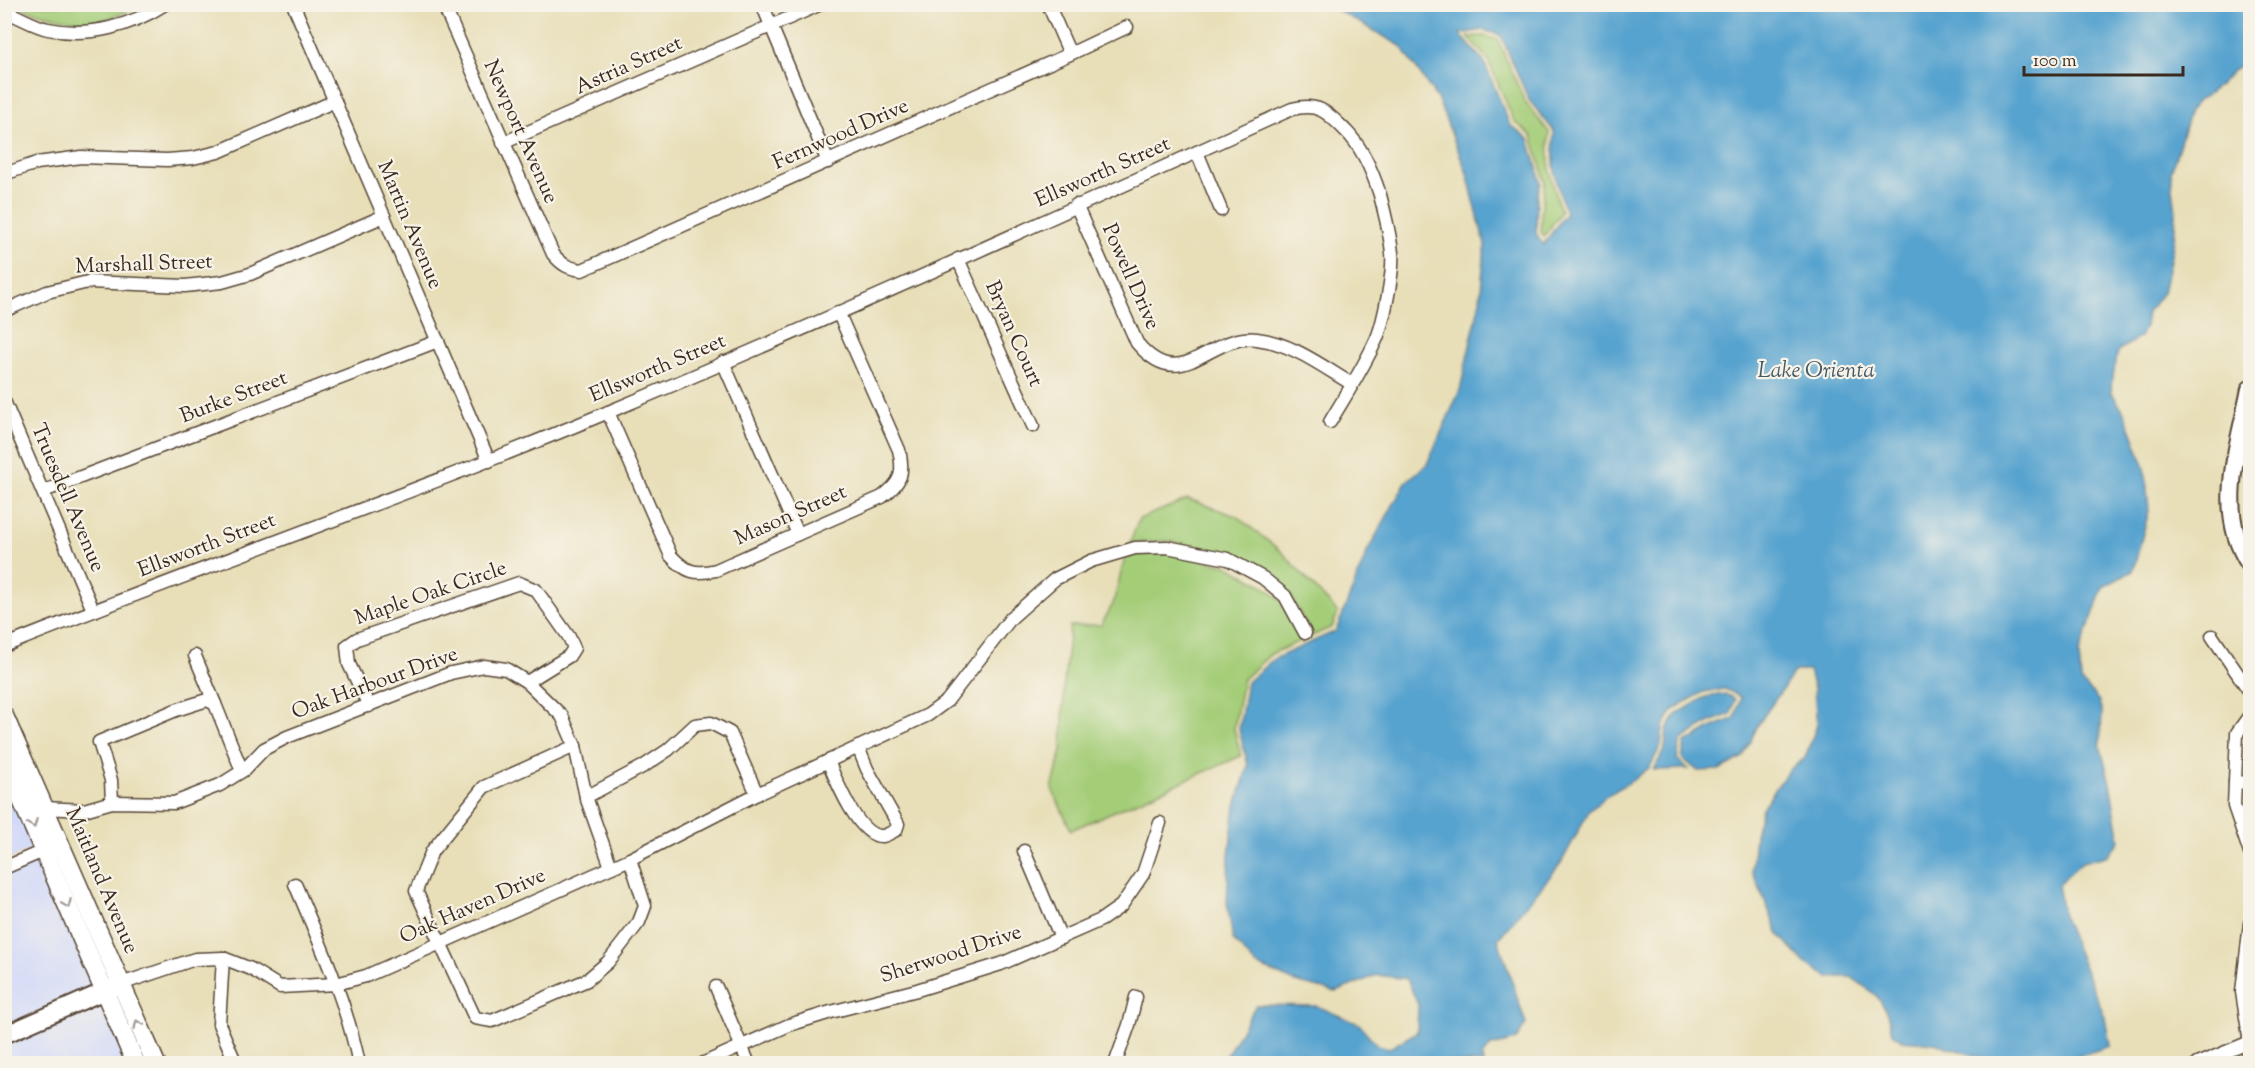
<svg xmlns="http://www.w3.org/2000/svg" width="2255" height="1068" font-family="'Sorts Mill Goudy',serif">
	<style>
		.built { fill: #d1d9f9 }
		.green { fill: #a4cd78; stroke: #707c4b; stroke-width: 1.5 }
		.water { fill: #56a3cf; stroke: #486676; stroke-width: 1.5; fill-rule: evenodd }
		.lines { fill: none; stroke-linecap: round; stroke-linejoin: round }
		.minor-casing { stroke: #554535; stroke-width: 15 }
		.tertiary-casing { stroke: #554535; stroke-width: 20 }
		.secondary-casing { stroke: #554535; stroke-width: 21 }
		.minor { stroke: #fff; stroke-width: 12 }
		.tertiary { stroke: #fff; stroke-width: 16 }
		.secondary { stroke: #fff; stroke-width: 18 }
		.oneway { stroke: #a79f9a }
		.labels { text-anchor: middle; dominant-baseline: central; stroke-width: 4.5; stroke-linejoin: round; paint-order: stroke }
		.street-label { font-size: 21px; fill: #3b2a1e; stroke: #f7f3e8 }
		.water-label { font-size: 22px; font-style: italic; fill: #465a65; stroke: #f7f3e8 }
	</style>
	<rect width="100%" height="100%" fill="#f7f3e8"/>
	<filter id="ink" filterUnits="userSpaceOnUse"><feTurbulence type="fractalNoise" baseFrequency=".0167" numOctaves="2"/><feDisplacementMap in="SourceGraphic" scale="12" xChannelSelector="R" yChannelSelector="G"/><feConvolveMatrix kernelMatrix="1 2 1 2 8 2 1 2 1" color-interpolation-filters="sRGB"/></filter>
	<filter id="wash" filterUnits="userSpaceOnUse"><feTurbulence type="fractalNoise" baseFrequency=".008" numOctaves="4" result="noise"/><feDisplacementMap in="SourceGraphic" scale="24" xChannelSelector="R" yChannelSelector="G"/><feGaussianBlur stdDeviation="1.35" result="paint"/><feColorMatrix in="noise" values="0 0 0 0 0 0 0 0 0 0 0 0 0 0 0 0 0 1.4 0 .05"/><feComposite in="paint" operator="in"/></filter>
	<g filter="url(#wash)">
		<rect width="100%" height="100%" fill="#e8dfb9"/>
		<g class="built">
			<path d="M4,776l31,72 -30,13h-1z"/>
			<path d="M40,859l56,129 -92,40v-153z"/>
			<path d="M101,999l27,64h-123l-1,-21z"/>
		</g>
		<g class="green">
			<path d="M16,5h124c-9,4 -19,10 -30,13 -30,10 -62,-4 -92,-10z"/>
			<path d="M1484,36l14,4 27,62 24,30c-2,33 2,49 12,80l-17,24 -3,-4v-17l4,-34 -13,-45 -18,-15 -26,-61 -20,-23z"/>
			<path d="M1188,499l48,17 46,36 56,61 -6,14 -20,9 -22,-42 -60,-40 -62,-13 -38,2 9,-24z"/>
			<path d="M1167,553l60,12 34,19 20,16 21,40 -31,14 -28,25 -9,50 7,27 -170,74 -19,-41 10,-39 2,-66 6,-58 31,-1 12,-21 12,-47 11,-3z"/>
		</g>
		<g class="water">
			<path d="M1328,5h922v60l-13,2 -20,20 -19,14 -8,9 -19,62 5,41 -2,28 -11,52 -16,19 -2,15 -5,10 -22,14 -7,34 1,8 13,21 20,54 4,43 -16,60 -30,16 -24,67 2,27 18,20 3,12 -2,32 10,38 10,58 -14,15 -24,6 -24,22 6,36 41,97 5,29 -53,17 -54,1 -69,-21 -32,-3 -9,-7 -8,-25 -9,-13 -25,-18h-23l-23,-14 -26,-28 -27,-65 3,-35 7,-27 26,-37 17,-13 12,-33 -3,-36 -5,-18h-14l-36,52 -16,34 -24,13 -21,1 -16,-13 3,-15 28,-16 22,-9 6,-21 -16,-8 -22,3 -30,18 -10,17 -2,18 -11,22 -15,12 -27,16 -19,16 -28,52 -63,76 28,85 -10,16 -25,6 -9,10 1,7h-261l34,-58 61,1 42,18 18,21 13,3 27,-16 1,-27 -11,-26 -30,-4 -41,17 -41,-10 -39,-17 -23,-25 -6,-37 2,-48 5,-42 14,-48 -9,-35 8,-48 27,-23 62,-28 32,-81 38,-68 21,-18 33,-74 20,-89 5,-56 -18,-72 -29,-73 -37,-54zM1484,30l17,6 28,64 25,31c-2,35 1,49 12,82l-23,32 -7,-12 1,-37 4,-14 -12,-43 -19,-14 -26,-63 -24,-28z"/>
			<path d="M1725,694l10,5 -4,15 -21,8 -29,18 -4,19 11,10 -34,1 11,-22 2,-19 10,-15 28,-17z"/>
		</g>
	</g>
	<g filter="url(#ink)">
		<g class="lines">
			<g class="minor-casing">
				<g id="minor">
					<path d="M293,4l196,457"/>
					<path d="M443,4l110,250c9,11 15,14 29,16l488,-216 57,-27"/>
					<path d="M762,4l66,158"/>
					<path d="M1048,4l22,50"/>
					<path d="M4,11c15,5 29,15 44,18 41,9 83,-3 117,-25"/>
					<path d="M503,143l318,-139"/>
					<path d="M1197,152l24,58"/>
					<path d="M4,174l33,-11 44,-6 86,3 26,-2 25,-6 117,-51"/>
					<path d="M1076,205l61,138c45,54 71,-10 120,-4 35,4 66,28 95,45"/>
					<path d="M958,259l75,167"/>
					<path d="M4,311l43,-19 41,-10 97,4 37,-4 28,-8 134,-58"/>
					<path d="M723,362l75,172"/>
					<path d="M4,401l89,209"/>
					<path d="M608,412l63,144c15,16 24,19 45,14l166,-73c20,-15 22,-24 17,-47l-61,-138"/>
					<path d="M44,491l394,-150"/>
					<path d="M2212,636l38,56"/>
					<path d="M4,646c200,-80 403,-150 602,-233 230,-96 458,-201 686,-304 27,-7 36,4 54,22 17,17 27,42 34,64 5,19 10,38 12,58 2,18 -8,68 -15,85 -13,29 -31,57 -47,84"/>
					<path d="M195,656l20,48"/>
					<path d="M369,706l-20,-42 -2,-18 10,-7 162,-56 17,7 33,47 5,11 -5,8 -42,26"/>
					<path d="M2250,715l-13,18 -3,73 16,47"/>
					<path d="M575,746l-91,41 -52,64 -16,40 59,127 17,3 95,-41 21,-18 31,-40 6,-16 -15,-47"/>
					<path d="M828,761c7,17 31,78 55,75 4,-1 9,-4 13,-6l2,-6 -31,-55 -9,-22"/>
					<path d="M2235,782l15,1"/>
					<path d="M586,797l58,-31 24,-16 27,-25 16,-2 19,10 27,61"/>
					<path d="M112,802l-1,-22 -12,-38 77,-32 31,-10 8,4 27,67"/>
					<path d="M44,808l40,2 28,-8 62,1 46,-18 24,-15 20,-21 23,-12 164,-64 33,-7 22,3 21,13 35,34 13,30 11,51 25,70"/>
					<path d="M1024,851l37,87"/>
					<path d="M4,868l46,-20"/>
					<path d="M295,884c25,59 51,117 64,180"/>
					<path d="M2250,923l-8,69 8,51"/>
					<path d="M223,958l-4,66 17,40"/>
					<path d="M121,984l74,-25 28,-1 28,11 29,18 56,-3 30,-8 264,-117 127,-65 171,-79 19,-14 64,-83 44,-39 36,-18 44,-13 32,-1 61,12 35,19 22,18 20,37"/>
					<path d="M716,987l33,77"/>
					<path d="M702,1064l87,-39 42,-13 86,-22 84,-26 100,-44 20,-14 22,-32 17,-51"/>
					<path d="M1115,1064l14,-39 7,-28"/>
					<path d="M2197,1064l53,-22"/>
				</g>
			</g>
			<g class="tertiary-casing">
				<g id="tertiary">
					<path d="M2250,389c-11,57 -36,123 0,176"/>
					<path d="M4,1035l112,-49"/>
				</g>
			</g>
			<g class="secondary-casing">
				<g id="secondary">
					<path d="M4,716l152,348"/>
					<path d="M4,759l132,305"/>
				</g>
			</g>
			<use href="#minor" class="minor"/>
			<use href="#tertiary" class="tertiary"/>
			<use href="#secondary" class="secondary"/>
		</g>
		<defs><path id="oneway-chevron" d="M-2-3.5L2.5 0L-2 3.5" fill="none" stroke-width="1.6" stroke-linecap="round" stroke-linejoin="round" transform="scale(1.5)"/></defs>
		<g class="oneway">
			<use href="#oneway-chevron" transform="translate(33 824) rotate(67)"/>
			<use href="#oneway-chevron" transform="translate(67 904) rotate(67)"/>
			<use href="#oneway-chevron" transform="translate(138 1024) rotate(-114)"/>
		</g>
	</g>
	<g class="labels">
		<g class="street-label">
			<text transform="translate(629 66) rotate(-24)">Astria Street</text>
			<text transform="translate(520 132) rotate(66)">Newport Avenue</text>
			<text transform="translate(841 135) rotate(-24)">Fernwood Drive</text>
			<text transform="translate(1103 173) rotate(-24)">Ellsworth Street</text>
			<text transform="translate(409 225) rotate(67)">Martin Avenue</text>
			<text transform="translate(144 265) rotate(-2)">Marshall Street</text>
			<text transform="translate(1130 277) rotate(66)">Powell Drive</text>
			<text transform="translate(1013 334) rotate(66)">Bryan Court</text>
			<text transform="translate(658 369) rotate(-23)">Ellsworth Street</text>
			<text transform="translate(234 398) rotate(-21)">Burke Street</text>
			<text transform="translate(67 498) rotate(67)">Truesdell Avenue</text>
			<text transform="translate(791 516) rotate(-24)">Mason Street</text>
			<text transform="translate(207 546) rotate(-21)">Ellsworth Street</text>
			<text transform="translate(431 594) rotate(-19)">Maple Oak Circle</text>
			<text transform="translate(375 684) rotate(-20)">Oak Harbour Drive</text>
			<text transform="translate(101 881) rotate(67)">Maitland Avenue</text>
			<text transform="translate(473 907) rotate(-24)">Oak Haven Drive</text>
			<text transform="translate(951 955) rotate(-18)">Sherwood Drive</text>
		</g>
		<g class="water-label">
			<text x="1816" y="372">Lake Orienta</text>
		</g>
	</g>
	<rect width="2255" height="1068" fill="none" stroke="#f7f3e8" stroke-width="24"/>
	<path d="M2024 66v9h159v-9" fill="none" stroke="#3b2a1e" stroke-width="3"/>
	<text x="2033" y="66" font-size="18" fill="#3b2a1e" stroke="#f7f3e8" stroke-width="4.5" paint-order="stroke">100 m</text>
</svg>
